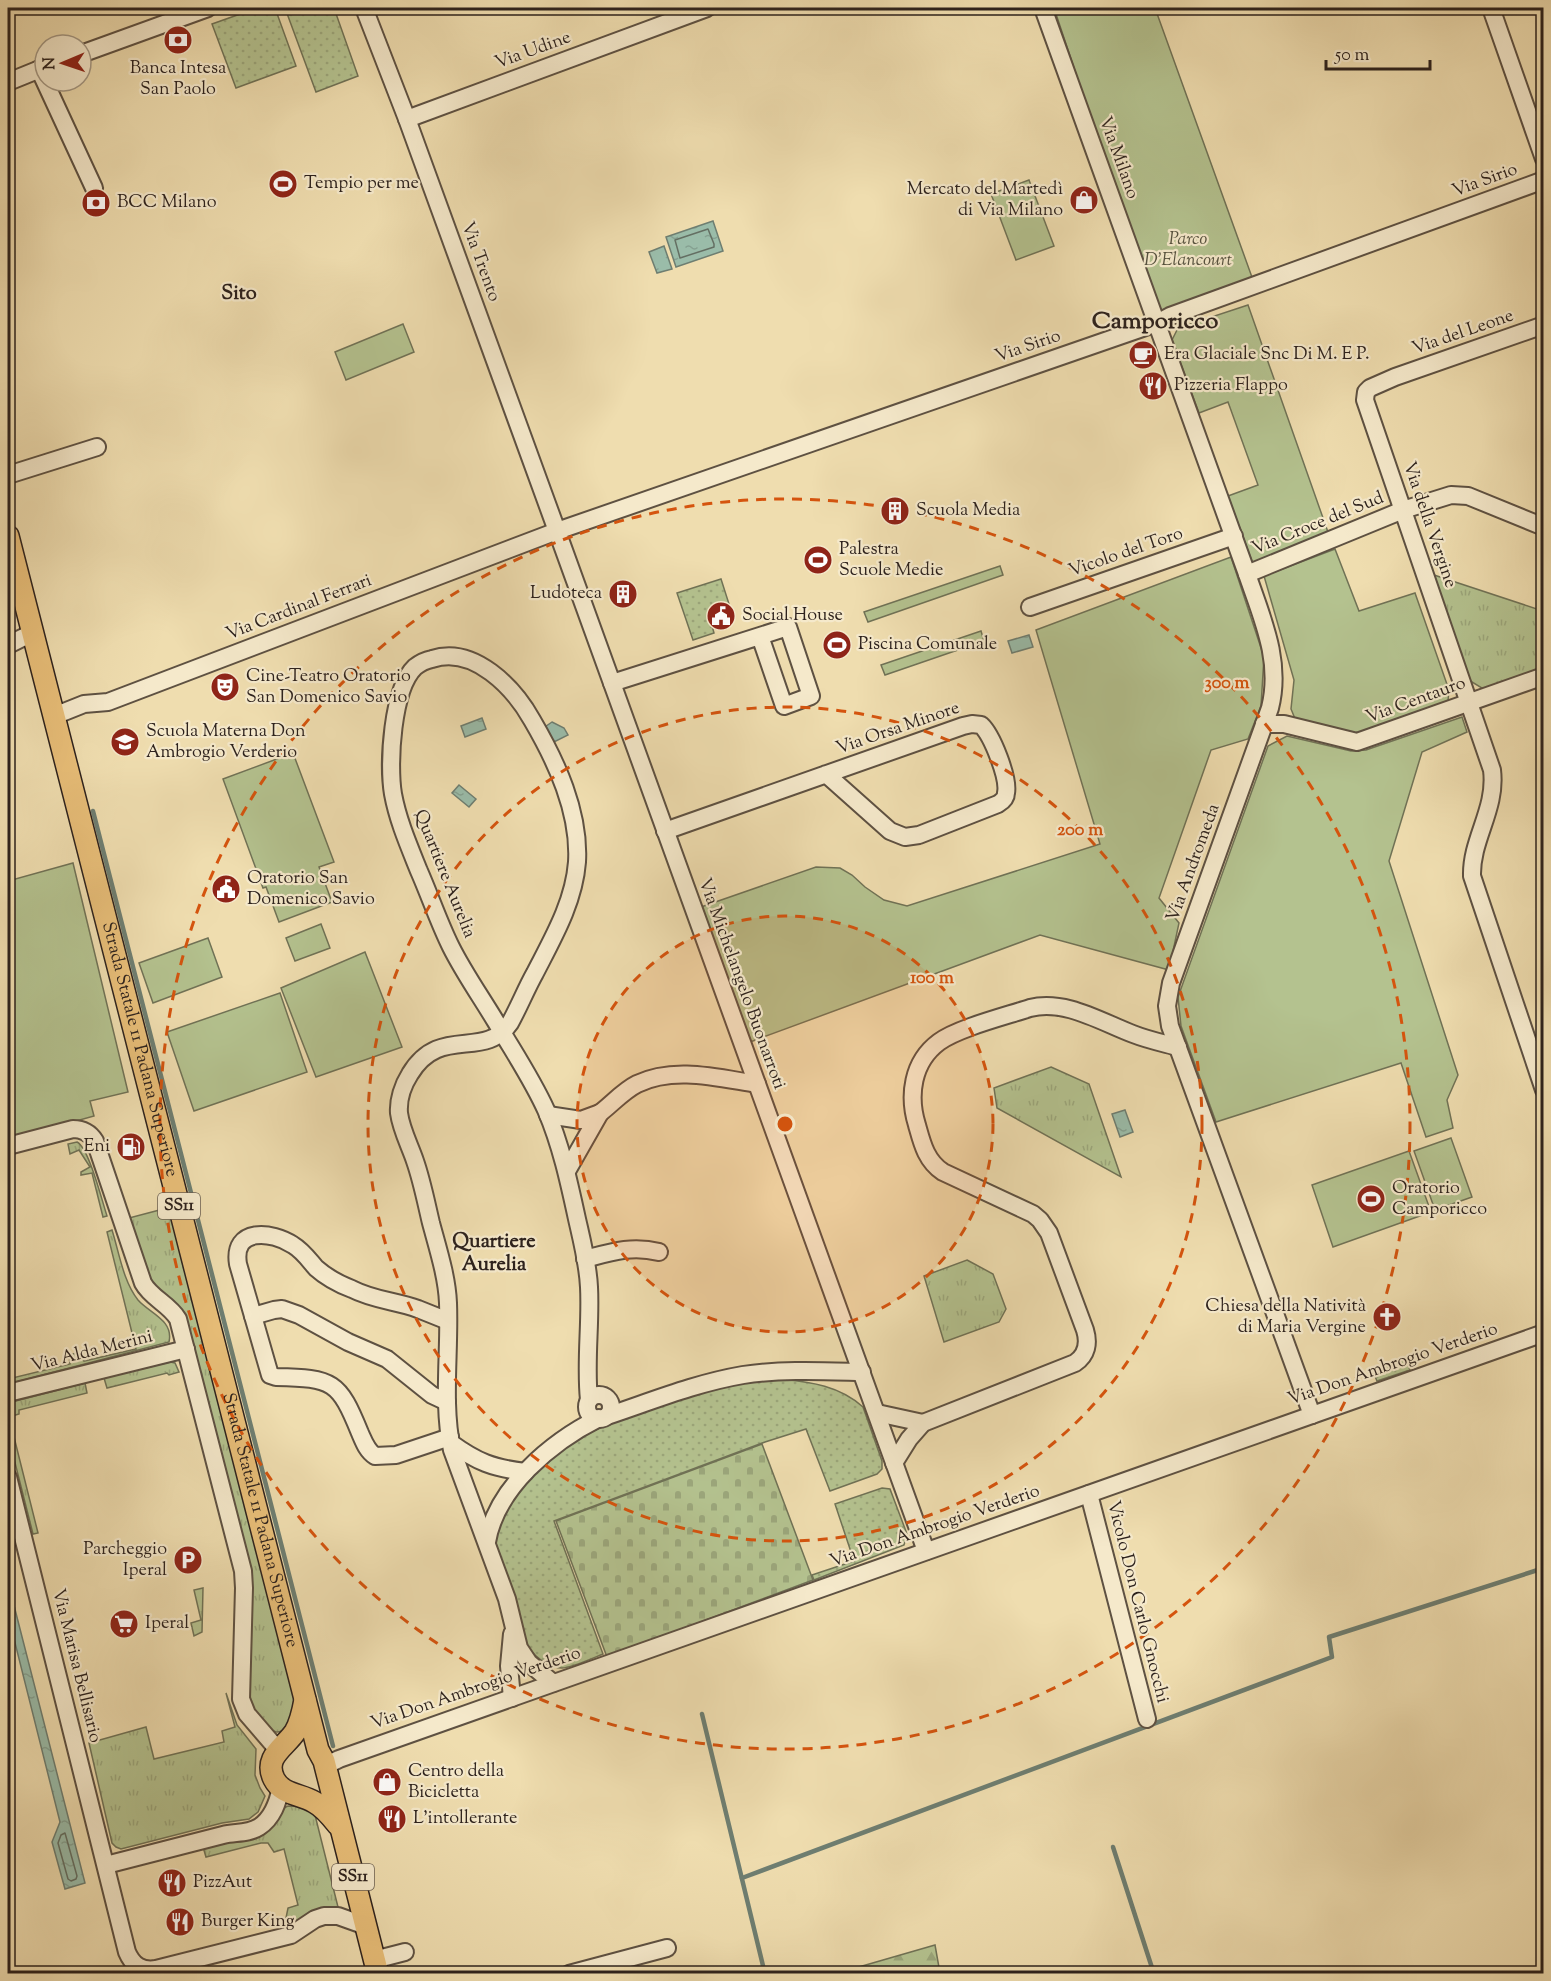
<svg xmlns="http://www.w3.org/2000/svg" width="1551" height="1981" font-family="'Sorts Mill Goudy',serif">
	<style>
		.grass { fill: url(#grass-tufts); stroke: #707256; stroke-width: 1.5 }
		.forest { fill: url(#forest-firs); stroke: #707256; stroke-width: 1.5 }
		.cemetery { fill: url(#cemetery-stones); stroke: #707256; stroke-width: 1.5 }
		.park { fill: #b4c28f; stroke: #707256; stroke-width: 1.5 }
		.garden { fill: url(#garden-dots); stroke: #707256; stroke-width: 1.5 }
		.water { fill: url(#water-ripples); stroke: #6e7e71; stroke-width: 1.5 }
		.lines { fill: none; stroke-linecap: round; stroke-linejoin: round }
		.shore { stroke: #646f63; stroke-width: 1.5 }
		.stream { stroke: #6e7e71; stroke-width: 4.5 }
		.minor-casing { stroke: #5e5142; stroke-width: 20 }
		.major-casing { stroke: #2d221d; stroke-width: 24 }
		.minor { stroke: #f5e9cb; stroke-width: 16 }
		.major { stroke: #e8be78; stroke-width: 21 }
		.ring { fill: none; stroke: #d5540e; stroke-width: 3; stroke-dasharray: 10 8 }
		.labels { text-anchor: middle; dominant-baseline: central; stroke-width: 4.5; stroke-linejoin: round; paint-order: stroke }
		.shield { fill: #f5e9cb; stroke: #695e51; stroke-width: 1.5 }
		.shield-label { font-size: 16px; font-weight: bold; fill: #2d221d }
		.street-label { font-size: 18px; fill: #2d221d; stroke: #f5e9cb }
		.poi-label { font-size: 18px; fill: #2d221d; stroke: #f5e9cb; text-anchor: start }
		.park-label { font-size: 18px; font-style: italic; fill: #56523f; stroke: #f5e9cb }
		.neighbourhood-label { font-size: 20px; font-weight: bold; fill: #2d221d; stroke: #f5e9cb }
		.district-label { font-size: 24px; font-weight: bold; fill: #2d221d; stroke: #f5e9cb }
		.centre { fill: #d5540e; stroke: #f5e9cb; stroke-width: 3 }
		.ring-label { font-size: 18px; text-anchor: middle; font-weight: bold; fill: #d5540e; stroke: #f5e9cb; stroke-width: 4.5; stroke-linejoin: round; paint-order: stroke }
	</style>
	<defs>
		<pattern id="grass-tufts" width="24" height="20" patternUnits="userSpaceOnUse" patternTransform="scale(1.5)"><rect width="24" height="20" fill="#b4c28f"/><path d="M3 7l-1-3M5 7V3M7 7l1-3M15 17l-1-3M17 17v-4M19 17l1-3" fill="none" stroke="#9ba67b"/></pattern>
		<pattern id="forest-firs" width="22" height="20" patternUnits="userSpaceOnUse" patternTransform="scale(1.5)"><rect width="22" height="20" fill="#b4c28f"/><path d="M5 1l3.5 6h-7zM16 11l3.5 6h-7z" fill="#9ba67b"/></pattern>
		<pattern id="cemetery-stones" width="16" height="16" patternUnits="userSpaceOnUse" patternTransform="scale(1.5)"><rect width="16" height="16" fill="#b4c28f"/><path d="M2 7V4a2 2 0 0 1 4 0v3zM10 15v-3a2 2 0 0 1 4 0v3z" fill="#9ba67b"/></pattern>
		<pattern id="garden-dots" width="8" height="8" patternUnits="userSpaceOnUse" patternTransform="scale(1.5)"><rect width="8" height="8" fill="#b4c28f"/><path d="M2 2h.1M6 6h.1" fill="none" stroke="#9ba67b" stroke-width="1.8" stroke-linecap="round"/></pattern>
		<pattern id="water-ripples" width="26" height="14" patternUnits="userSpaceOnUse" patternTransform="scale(1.5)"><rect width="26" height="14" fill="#9abca9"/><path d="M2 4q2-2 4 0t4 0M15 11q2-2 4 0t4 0" fill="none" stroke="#85a191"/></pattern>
	</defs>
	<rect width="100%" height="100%" fill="#efddaf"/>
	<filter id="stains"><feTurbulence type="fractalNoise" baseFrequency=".00333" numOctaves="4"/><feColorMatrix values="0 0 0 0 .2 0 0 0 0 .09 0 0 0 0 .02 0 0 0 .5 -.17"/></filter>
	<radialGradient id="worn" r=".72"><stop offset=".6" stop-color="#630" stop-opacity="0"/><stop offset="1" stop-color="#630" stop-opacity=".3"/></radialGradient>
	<g class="grass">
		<path d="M1434,575l109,36v56l-58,23 -18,-11z"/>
		<path d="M1051,1067l38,17 32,93 -124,-69 -3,-20z"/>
		<path d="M77,1142c12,6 25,59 30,74l-4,1 -11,-44 -11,2v-3l9,-5 -11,-17 -9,4 -2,-10z"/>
		<path d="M171,1207l123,492 -4,27c-3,2 -10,7 -14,6 -8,-2 -23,-24 -27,-32v-134l-62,-245c-6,-16 -27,-23 -36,-39 -9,-15 -16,-46 -22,-64z"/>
		<path d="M112,1230c7,22 11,51 26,70 11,13 36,20 31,42l-161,42v-5l62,-15 -1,-9 12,-3 3,9 52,-12 -29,-117z"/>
		<path d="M967,1260l26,14 13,35 -7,13 -55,20 -20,-66z"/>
		<path d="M170,1362l5,1 4,9 -10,3 -2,-2 -60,15 -3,-10z"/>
		<path d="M85,1383l2,10 -68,17v4l-10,3 29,116 -5,1 -25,-99v-32z"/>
		<path d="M203,1588l-1,44 -8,4 -3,-13 10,-3 -7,-30z"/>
		<path d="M226,1693l11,32 19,24 -1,26 5,13 5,8 -7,16 -9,7 -27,4 -101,26 -5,-2 -4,-4 -23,-100 57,-16 8,32 70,-17 -2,-11 13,-4z"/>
		<path d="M288,1806l19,1 7,4 25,100 -59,21 -3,-9 9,-5 2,-10 10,-3 -14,-56 -10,3 -6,-9h-7l-55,14 -3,-10z"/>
	</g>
	<path class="forest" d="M935,1945l5,28h-102z"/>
	<path class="cemetery" d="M762,1444l51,136 -206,77 -51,-136z"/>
	<g class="park">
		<path d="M1054,8h101l98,272 -96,37z"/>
		<path d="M1029,180l25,66 -38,14 -25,-66z"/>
		<path d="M1248,305l81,230 -76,29 -25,-68 30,-11 -30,-83 -29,11 -27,-73 6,-12z"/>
		<path d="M403,324l11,28 -68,28 -11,-28z"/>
		<path d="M1335,549l24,62 56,-18 34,97 -1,11 -95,34 -57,-14 -5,-12 3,-29 -30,-104z"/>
		<path d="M1231,557l33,100 -3,49 -13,33 -37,11 -52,148 20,25 -10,47 -129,-35 -290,107 -49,-135 115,-40 24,1 12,7 13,12 19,13 23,6 193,-62 -64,-214z"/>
		<path d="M1000,566l3,9 -135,47 -4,-10z"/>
		<path d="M981,631l3,10 -99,34 -4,-10z"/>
		<path d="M1462,717l5,15 -45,20 -33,109 69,214 -11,25 6,28 -27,9 -25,-74 -185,59 -35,-96 -3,-29 90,-251 19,-10 64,15 15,-1z"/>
		<path d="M293,753l41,109 -15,5 13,35 -53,20 -13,-35 -3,1 -40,-109z"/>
		<path d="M73,863l55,229 -38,9 4,15 -86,24v-259z"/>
		<path d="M321,924l9,24 -35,13 -9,-23z"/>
		<path d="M208,938l14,39 -69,26 -14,-40z"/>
		<path d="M365,952l37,95 -86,30 -35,-89z"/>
		<path d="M280,993l27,79 -113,39 -27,-79z"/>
		<path d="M1451,1138l21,59 -37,13 -21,-59z"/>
		<path d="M1409,1151l22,61 -98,35 -21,-62z"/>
	</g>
	<g class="garden">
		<path d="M257,8h18l21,58 -60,22 -24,-64z"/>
		<path d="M285,8h49l24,68 -42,16z"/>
		<path d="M721,579l8,25 -21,7 6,22 -21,7 -16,-47z"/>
		<path d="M1405,1358l5,12 -33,11 -5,-12z"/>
		<path d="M781,1379c30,3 59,7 82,28l19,54v8l-5,5 -47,17 -24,-62 -41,13 -211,79 49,133c-10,4 -32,14 -41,14 -14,0 -28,-13 -36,-22l-34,-108 31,-59 54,-40 56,-27 95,-29z"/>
		<path d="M882,1488l8,1 17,45 -3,11 -90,35 -2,-5 42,-14 -19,-57z"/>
	</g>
	<g class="water">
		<path d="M713,221l10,30 -47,16 -10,-30z"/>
		<path d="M664,246l8,23 -15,4 -8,-21z"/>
		<path d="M1029,635l4,12 -21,6 -4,-12z"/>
		<path d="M482,718l4,11 -21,8 -4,-11z"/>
		<path d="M552,722l12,6 4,7 -18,9 -8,-15z"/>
		<path d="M459,785l17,14 -7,8 -17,-14z"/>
		<path d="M1125,1110l8,22 -13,5 -8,-23z"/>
		<path d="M8,1582l77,301 -20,6 -13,-47 8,-20 -52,-207z"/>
	</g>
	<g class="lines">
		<g class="shore">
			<path d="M708,229l6,15v3l-34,11 -5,-18z"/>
			<path d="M65,1833l12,43 -1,3 -5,2 -3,-2 -10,-36 3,-8z"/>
		</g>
		<g class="stream">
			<path d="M93,811l240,935"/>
			<path d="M702,1714l63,260"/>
			<path d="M1113,1847l41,127"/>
			<path d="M742,1878l590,-221 -3,-20 215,-69"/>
		</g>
		<g class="minor-casing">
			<g id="minor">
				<path d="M364,8l43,111 150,412 369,1020"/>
				<path d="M1043,8l204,566c15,44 35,87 23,134l-99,275 -4,23 3,20 142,389"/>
				<path d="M1491,8l53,151"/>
				<path d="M81,54l127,-46"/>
				<path d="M39,69l55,119"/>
				<path d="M8,82l37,-15"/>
				<path d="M407,119l300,-111"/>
				<path d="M1544,325l-149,52 -25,11 -4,4 -1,8 127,370c5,39 -21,69 -20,106l72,214"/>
				<path d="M8,475l89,-28"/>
				<path d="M1247,574l156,-64 48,-15 17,1 76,31"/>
				<path d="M1030,607l204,-71"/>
				<path d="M8,645l24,-12"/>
				<path d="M612,683l176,-56 23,69 -27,10 -24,-70"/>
				<path d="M54,716l30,-12 24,-2 449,-171 600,-208 13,-7 374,-136"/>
				<path d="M1264,724h20l73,18 187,-66"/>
				<path d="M665,831l298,-105 9,-2 9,1c11,10 28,53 25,68 0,5 -3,8 -8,11l-79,31 -14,2 -15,-6 -64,-57"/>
				<path d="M600,1113c12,-9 23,-22 37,-29 37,-18 81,-6 120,0"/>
				<path d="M548,1115l33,5 19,-7 -33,58"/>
				<path d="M8,1146l65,-17c10,0 17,4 22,12l48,142c8,15 26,21 35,36l65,252 1,17 -3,111 6,15 31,36"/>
				<path d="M585,1259c26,-7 47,-14 74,-7"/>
				<path d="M253,1316l21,-6 8,-1 17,6 49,27 39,17 45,36 15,7"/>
				<path d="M448,1321c-10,-4 -20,-8 -30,-12 -22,-8 -45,-9 -66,-20 -13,-5 -26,-12 -36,-21 -7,-8 -13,-17 -23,-23 -21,-14 -61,-18 -55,19l32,111 6,2c57,1 63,4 84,56 4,9 7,18 15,23l21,-1 54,-18"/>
				<path d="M8,1393l178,-44"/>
				<circle cx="599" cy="1407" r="12"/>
				<path d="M877,1413l46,10"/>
				<path d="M607,1416c45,-15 89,-33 136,-41 39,-6 79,-4 119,-3"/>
				<path d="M451,1443c26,19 42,25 74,29"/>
				<path d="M894,1463l15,-24 14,-16 152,-60c12,-8 14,-20 10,-33l-36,-97 -9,-13 -7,-6 -90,-42c-17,-11 -21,-29 -26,-47 -9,-29 -5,-63 22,-83 19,-14 67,-26 91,-34 35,-9 71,14 103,26 15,6 30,9 45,13"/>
				<path d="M8,1477l119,475c6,14 15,19 29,17l135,-34 24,-16 9,-3h14l28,10"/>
				<path d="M1089,1494l58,225"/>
				<path d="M487,1542c9,-54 64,-100 112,-124"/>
				<path d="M553,1683l-24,-20 -10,-15 -12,-49 -55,-149c-10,-48 -2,-98 -4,-147 -1,-26 -10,-54 -17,-80 -5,-21 -9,-42 -16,-62 -5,-15 -14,-32 -16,-48 -1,-13 4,-28 11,-39 30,-50 74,-13 100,-51 9,-16 16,-34 25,-50 18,-35 39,-71 42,-111 3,-50 -21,-101 -45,-142 -18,-32 -58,-75 -100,-61 -5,1 -12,4 -17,8 -23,22 -27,97 -22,127 5,27 16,52 26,77 11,25 20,52 32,76 13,26 30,50 45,75 17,29 36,57 50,88 15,35 23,72 31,109 5,22 11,45 12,68 2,37 -4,75 0,113"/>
				<path d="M512,1698l-3,-32 3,-32"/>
				<path d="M325,1766l14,-7 1205,-426"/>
				<path d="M106,1865c39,-10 78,-20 117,-30 12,-3 25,-1 36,-8 14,-9 19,-25 22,-40"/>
				<path d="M374,1960l31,-8"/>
				<path d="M569,1974l98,-26"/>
			</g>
		</g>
		<g class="major-casing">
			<g id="major">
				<path id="s1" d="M8,536l310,1214 6,11 54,213"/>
				<path d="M305,1700c-2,11 -4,22 -10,32 -10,15 -32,25 -21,47 8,16 27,15 40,23 10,5 17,14 24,23"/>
			</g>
		</g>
		<use href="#minor" class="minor"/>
		<use href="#major" class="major"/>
	</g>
	<circle cx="785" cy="1124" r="208" fill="#d5540e" fill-opacity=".12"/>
	<g class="ring">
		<circle cx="785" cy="1124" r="208"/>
		<circle cx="785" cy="1124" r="417"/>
		<circle cx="785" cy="1124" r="625"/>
	</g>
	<defs>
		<g id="bank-disc" transform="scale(1.5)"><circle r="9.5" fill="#8f2418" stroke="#f5e9cb"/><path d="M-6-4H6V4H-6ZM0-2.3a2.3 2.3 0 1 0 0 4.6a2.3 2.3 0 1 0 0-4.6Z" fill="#fff"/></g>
		<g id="stadium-disc" transform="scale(1.5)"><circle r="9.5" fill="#8f2418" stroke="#f5e9cb"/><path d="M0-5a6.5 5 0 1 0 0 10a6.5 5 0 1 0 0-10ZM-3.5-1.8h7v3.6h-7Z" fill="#fff"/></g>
		<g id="shop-disc" transform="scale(1.5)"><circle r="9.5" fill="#8f2418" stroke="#f5e9cb"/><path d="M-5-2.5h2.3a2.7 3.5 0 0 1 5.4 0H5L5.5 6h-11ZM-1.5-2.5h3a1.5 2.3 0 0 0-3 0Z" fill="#fff"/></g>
		<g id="cafe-disc" transform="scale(1.5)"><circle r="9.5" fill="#8f2418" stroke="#f5e9cb"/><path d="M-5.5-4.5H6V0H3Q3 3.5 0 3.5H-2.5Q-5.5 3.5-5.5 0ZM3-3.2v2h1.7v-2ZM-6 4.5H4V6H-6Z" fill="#fff"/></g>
		<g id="restaurant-disc" transform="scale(1.5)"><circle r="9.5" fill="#8f2418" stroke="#f5e9cb"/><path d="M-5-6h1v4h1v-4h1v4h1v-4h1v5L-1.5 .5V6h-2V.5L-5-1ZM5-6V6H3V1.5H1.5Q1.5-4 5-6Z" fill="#fff"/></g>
		<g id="building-disc" transform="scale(1.5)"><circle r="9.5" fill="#8f2418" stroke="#f5e9cb"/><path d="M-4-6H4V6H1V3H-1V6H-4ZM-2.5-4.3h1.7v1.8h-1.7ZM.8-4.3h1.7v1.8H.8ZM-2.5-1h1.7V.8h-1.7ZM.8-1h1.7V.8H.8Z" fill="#fff"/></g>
		<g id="civic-disc" transform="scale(1.5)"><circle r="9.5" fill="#8f2418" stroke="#f5e9cb"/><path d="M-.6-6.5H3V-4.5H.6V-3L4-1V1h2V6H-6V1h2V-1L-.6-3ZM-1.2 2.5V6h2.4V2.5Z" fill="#fff"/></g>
		<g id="theatre-disc" transform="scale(1.5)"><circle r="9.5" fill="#8f2418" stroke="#f5e9cb"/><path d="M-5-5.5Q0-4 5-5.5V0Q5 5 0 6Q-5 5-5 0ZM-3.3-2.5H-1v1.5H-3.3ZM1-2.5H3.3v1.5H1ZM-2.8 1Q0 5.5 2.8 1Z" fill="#fff"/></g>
		<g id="school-disc" transform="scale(1.5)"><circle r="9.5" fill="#8f2418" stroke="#f5e9cb"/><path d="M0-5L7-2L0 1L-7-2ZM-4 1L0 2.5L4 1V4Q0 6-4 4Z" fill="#fff"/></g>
		<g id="fuel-disc" transform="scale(1.5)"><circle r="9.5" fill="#8f2418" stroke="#f5e9cb"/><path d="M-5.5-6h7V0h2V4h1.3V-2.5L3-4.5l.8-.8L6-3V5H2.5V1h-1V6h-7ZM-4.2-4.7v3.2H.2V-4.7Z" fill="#fff"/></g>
		<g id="church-disc" transform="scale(1.5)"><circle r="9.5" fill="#8f2418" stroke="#f5e9cb"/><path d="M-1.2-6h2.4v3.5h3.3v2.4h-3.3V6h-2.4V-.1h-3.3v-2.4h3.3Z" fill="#fff"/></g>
		<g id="parking-disc" transform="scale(1.5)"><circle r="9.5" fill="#8f2418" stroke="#f5e9cb"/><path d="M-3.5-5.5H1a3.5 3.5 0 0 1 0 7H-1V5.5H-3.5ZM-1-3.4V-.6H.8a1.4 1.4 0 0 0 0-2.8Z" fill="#fff"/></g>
		<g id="supermarket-disc" transform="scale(1.5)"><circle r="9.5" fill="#8f2418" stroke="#f5e9cb"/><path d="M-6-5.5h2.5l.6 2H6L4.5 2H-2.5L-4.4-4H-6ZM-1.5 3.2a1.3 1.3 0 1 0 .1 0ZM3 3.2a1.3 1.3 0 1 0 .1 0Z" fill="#fff"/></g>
	</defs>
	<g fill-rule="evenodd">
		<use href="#bank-disc" x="178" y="40"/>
		<use href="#stadium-disc" x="283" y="184"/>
		<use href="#shop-disc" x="1084" y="200"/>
		<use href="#bank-disc" x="96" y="203"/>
		<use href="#cafe-disc" x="1143" y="355"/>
		<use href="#restaurant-disc" x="1153" y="386"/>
		<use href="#building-disc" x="895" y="511"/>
		<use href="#stadium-disc" x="818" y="560"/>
		<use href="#building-disc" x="623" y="594"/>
		<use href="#civic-disc" x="721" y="616"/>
		<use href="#stadium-disc" x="837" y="645"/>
		<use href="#theatre-disc" x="225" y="687"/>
		<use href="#school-disc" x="125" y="742"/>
		<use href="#civic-disc" x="226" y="889"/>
		<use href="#fuel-disc" x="131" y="1147"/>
		<use href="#stadium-disc" x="1371" y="1199"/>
		<use href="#church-disc" x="1387" y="1317"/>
		<use href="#parking-disc" x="188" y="1560"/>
		<use href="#supermarket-disc" x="124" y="1624"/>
		<use href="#shop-disc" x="387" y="1782"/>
		<use href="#restaurant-disc" x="392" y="1819"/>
		<use href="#restaurant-disc" x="172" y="1883"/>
		<use href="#restaurant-disc" x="180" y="1922"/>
	</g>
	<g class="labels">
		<g class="shield">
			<rect x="158" y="1193" width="42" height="26" rx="4.5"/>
			<rect x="332" y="1864" width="42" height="26" rx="4.5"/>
		</g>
		<g class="shield-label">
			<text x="179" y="1206">SS11</text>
			<text x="353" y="1877">SS11</text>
		</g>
		<g class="street-label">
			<text transform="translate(533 51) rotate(-20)">Via Udine</text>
			<text transform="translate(1118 158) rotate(70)">Via Milano</text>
			<text transform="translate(1485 181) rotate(-20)">Via Sirio</text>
			<text transform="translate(480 262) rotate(70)">Via Trento</text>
			<text transform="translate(1463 333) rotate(-19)">Via del Leone</text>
			<text transform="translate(1028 347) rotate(-19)">Via Sirio</text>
			<text transform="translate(1318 524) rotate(-22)">Via Croce del Sud</text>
			<text transform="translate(1429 525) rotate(71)">Via della Vergine</text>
			<text transform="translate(1126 553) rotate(-19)">Vicolo del Toro</text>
			<text transform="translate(299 608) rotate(-21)">Via Cardinal Ferrari</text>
			<text transform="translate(1416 701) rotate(-20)">Via Centauro</text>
			<text transform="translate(898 729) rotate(-19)">Via Orsa Minore</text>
			<text transform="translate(1194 863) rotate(-70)">Via Andromeda</text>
			<text transform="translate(444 874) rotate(68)">Quartiere Aurelia</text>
			<text transform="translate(741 984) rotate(70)">Via Michelangelo Buonarroti</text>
			<text stroke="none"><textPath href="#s1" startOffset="530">Strada Statale 11 Padana Superiore</textPath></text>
			<text transform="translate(92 1352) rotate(-14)">Via Alda Merini</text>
			<text transform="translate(1393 1365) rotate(-19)">Via Don Ambrogio Verderio</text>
			<text stroke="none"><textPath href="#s1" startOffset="1016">Strada Statale 11 Padana Superiore</textPath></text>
			<text transform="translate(935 1527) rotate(-19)">Via Don Ambrogio Verderio</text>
			<text transform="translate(1137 1602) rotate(76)">Vicolo Don Carlo Gnocchi</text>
			<text transform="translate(76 1666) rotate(76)">Via Marisa Bellisario</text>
			<text transform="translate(476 1689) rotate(-19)">Via Don Ambrogio Verderio</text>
		</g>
		<g class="poi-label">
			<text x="178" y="69" text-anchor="middle">Banca Intesa<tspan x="178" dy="21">San Paolo</tspan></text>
			<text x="304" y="184">Tempio per me</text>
			<text x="1063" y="190" text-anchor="end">Mercato del Martedì<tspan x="1063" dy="21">di Via Milano</tspan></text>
			<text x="117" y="203">BCC Milano</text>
			<text x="1164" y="355">Era Glaciale Snc Di M. E P.</text>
			<text x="1174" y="386">Pizzeria Flappo</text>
			<text x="916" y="511">Scuola Media</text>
			<text x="839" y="550">Palestra<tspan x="839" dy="21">Scuole Medie</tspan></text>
			<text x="602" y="594" text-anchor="end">Ludoteca</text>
			<text x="742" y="616">Social House</text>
			<text x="858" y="645">Piscina Comunale</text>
			<text x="246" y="677">Cine-Teatro Oratorio<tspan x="246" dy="21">San Domenico Savio</tspan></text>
			<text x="146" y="732">Scuola Materna Don<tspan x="146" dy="21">Ambrogio Verderio</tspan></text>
			<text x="247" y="879">Oratorio San<tspan x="247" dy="21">Domenico Savio</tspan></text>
			<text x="110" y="1147" text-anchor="end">Eni</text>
			<text x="1392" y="1189">Oratorio<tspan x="1392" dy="21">Camporicco</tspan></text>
			<text x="1366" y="1307" text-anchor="end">Chiesa della Natività<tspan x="1366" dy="21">di Maria Vergine</tspan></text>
			<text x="167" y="1550" text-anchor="end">Parcheggio<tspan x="167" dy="21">Iperal</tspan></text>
			<text x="145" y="1624">Iperal</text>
			<text x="408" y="1772">Centro della<tspan x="408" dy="21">Bicicletta</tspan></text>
			<text x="413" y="1819">L'intollerante</text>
			<text x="193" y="1883">PizzAut</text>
			<text x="201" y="1922">Burger King</text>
		</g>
		<g class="park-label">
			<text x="1188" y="240">Parco<tspan x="1188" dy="21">D'Elancourt</tspan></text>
		</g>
		<g class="neighbourhood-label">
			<text x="239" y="294">Sito</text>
			<text x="494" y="1242">Quartiere<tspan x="494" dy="23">Aurelia</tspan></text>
		</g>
		<g class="district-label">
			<text x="1155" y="322">Camporicco</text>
		</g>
	</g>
	<circle cx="785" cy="1124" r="9" class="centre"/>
	<g class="ring-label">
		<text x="1227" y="688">300 m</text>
		<text x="1080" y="835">200 m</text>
		<text x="932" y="983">100 m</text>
	</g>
	<rect width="1551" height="1981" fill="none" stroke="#efddaf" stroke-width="30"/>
	<rect x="9" y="9" width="1533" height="1963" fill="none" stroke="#2d221d" stroke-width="3"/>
	<rect x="15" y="15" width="1521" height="1951" fill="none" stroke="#2d221d" stroke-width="1.5"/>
	<g transform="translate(63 63) rotate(268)"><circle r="28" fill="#f5e9cb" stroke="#a59985" stroke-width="1.5"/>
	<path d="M0-4.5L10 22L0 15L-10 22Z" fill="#8f2418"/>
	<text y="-9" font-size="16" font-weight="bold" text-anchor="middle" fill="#2d221d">N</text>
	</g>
	<path d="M1326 60v9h104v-9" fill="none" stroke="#2d221d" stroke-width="3"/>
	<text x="1335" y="60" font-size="18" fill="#2d221d" stroke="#f5e9cb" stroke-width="4.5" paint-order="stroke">50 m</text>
	<rect width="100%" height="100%" filter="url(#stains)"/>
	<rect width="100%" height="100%" fill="url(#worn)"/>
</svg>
